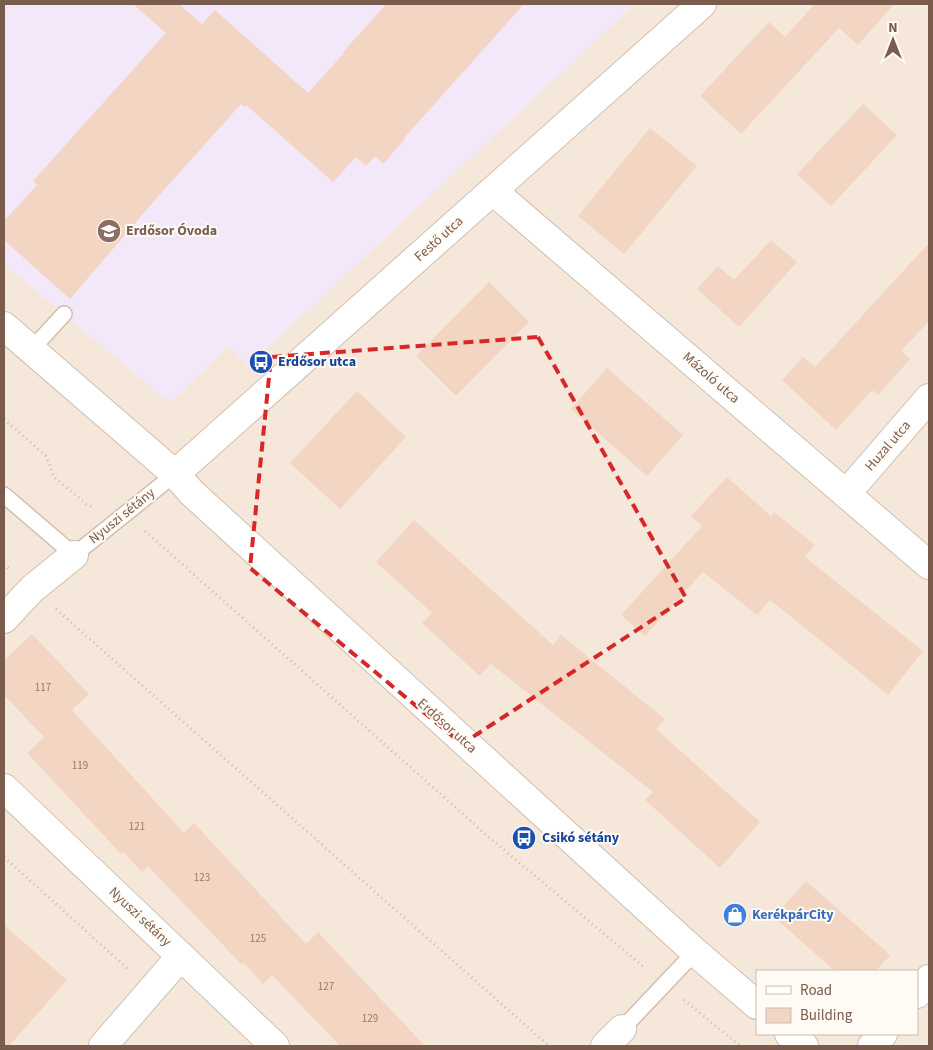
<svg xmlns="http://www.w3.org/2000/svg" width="933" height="1050" font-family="'Source Sans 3',sans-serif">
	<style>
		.residential { fill: #f5e8da; fill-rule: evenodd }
		.education { fill: #f3e8fa }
		.building { fill: #f3d5c3 }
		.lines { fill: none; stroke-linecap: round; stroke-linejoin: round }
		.service-casing { stroke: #d1beb0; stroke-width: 18 }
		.minor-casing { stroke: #d1beb0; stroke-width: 30 }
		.tertiary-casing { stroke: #d1beb0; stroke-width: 30 }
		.path { stroke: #d9b8a5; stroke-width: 3; stroke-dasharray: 1 4; stroke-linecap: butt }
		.service { stroke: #fff; stroke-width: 15 }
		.minor { stroke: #fff; stroke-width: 28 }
		.tertiary { stroke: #fff; stroke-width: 28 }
		.marked { fill: none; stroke: #d62828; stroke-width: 4; stroke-dasharray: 10 6; stroke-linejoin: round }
		.labels { text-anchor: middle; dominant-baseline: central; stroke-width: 4; stroke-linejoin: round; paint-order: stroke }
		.number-label { font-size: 11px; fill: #987a6a }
		.education-label { font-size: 14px; font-weight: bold; fill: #785e54; stroke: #fffaf3; text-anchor: start }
		.street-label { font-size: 14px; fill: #7a5c4d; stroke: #fffaf3 }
		.transit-label { font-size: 14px; font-weight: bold; fill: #164399; stroke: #fffaf3; text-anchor: start }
		.shop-label { font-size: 14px; font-weight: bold; fill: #366cbe; stroke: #fffaf3; text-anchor: start }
	</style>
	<rect width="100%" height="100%" fill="#fdf6ec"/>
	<path class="residential" d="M4,4h925v1042h-925zM757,971h160v63h-160z"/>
	<path class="education" d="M4,4h631l-387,362 -19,-20 -59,57 -166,-139z"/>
	<g class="building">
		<path d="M133,4h46l23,20 13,-14 93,83 36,-40 -1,-1 43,-48h138l-120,134 1,1 -22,25 -8,-8 -9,10 -10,-9 -23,25 -87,-77 -2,2 -3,-3 -86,96 -85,99 -66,-59v-19l33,-36 -4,-4 133,-148z"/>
		<path d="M812,4h82l-36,41 -19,-17 -98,106 -41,-38 69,-74 16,15 29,-32z"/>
		<path d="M863,104l34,31 -66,71 -34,-32z"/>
		<path d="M650,128l47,38 -73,88 -46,-38z"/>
		<path d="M771,240l26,22 -58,65 -42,-38 21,-23 16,14z"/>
		<path d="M929,243v78l-28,30 9,8 -32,36 -6,-5 -36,40 -54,-50 21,-23 12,10z"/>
		<path d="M489,282l40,40 -73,74 -40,-40z"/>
		<path d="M607,368l76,67 -36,41 -76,-67z"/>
		<path d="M357,391l49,46 -66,72 -50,-46z"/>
		<path d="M727,477l44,39 3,-4 41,33 -10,12 118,94 -35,44 -118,-95 -13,15 -54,-43 -58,64 -24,-21 81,-89 -11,-10z"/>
		<path d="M414,520l139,125 8,-10 104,84 -9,10 104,93 -40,46 -75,-68 8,-8 -162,-128 -11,12 -58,-53 10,-10 -56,-51z"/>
		<path d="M32,634l57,60 -17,16 112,123 10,-10 112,121 12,-12 107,114h-85l-68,-71 -9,9 -19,-21 -2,2 -94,-99 -6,6 -19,-20 -2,2 -94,-101 17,-16 -40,-42v-35z"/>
		<path d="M806,881l84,74 -14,16h-41l-61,-54z"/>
		<path d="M4,925l63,55 -58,66h-5z"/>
	</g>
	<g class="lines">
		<g class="service-casing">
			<g id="service">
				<path d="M31,350l33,-36"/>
				<path d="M4,495l70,60 101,-81"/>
				<path d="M622,1029l73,-77"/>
			</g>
		</g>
		<g class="minor-casing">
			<g id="minor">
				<path d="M493,191l436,374"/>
				<path d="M846,494l83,-96"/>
				<path d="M4,619l28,-30 42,-34"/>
				<path d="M4,788l271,258"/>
				<path d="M917,994l12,-15"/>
				<path d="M103,1046l78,-90"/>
				<path d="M605,1046l17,-17"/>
				<path d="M872,1046l11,-12"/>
			</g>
		</g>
		<g class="tertiary-casing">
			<g id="tertiary">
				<path d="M4,326l171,148 17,19 503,459 62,53"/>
				<path d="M175,474l527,-470"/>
				<path d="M789,1034l15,12"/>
			</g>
		</g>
		<g class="path">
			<path d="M4,419l42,37 8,21 32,27 6,3"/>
			<path d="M145,531l346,308 154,129"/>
			<path d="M4,564l5,5"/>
			<path d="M56,609l493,437"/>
			<path d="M4,857l124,112"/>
			<path d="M684,1000l56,46"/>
		</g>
		<use href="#service" class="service"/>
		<use href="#minor" class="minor"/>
		<use href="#tertiary" class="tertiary"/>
	</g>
	<path class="marked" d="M538,337l148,261 -224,146 -212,-176 21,-211z"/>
	<defs>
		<g id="school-disc" transform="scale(1.25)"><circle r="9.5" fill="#8d6e63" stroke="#fffaf3"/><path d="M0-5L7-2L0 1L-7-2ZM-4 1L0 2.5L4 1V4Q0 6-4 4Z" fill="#fff"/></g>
		<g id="bus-disc" transform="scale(1.25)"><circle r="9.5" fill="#1a4fb4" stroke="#fffaf3"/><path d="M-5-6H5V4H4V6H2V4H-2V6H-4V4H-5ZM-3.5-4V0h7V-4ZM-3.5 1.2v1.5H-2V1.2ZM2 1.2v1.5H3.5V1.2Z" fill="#fff"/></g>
		<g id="shop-disc" transform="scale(1.25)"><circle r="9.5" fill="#3f7fe0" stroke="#fffaf3"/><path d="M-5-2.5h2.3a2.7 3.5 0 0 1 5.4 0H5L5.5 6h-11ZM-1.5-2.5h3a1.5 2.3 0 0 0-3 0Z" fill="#fff"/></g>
	</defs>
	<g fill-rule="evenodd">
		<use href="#school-disc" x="109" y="231"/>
		<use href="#bus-disc" x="261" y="362"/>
		<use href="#bus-disc" x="524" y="838"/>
		<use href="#shop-disc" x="735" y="915"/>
	</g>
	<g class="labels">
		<g class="number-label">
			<text x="43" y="687">117</text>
			<text x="80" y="765">119</text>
			<text x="137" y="826">121</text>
			<text x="202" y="877">123</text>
			<text x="258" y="938">125</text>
			<text x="326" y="986">127</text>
			<text x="370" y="1018">129</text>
		</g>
		<g class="education-label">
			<text x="126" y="231">Erdősor Óvoda</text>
		</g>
		<g class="street-label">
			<text transform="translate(439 239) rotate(-42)">Festő utca</text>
			<text transform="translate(711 378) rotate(41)">Mázoló utca</text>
			<text transform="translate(888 446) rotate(-49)">Huzal utca</text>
			<text transform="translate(122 516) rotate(-39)">Nyuszi sétány</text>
			<text transform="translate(447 726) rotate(42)">Erdősor utca</text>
			<text transform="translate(140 917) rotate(43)">Nyuszi sétány</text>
		</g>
		<g class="transit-label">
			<text x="278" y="362">Erdősor utca</text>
			<text x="542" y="838">Csikó sétány</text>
		</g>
		<g class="shop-label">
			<text x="752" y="915">KerékpárCity</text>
		</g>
	</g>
	<rect width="933" height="1050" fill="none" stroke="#7a5c4d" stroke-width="10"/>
	<rect x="756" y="970" width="162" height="65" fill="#fffaf3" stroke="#cabbb1"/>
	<rect x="766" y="986" width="25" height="8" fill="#ffffff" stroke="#cabbb1"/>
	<text x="800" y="995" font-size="15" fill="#7a5c4d">Road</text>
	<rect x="766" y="1008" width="25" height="15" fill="#f3d5c3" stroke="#cabbb1"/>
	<text x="800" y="1020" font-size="15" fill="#7a5c4d">Building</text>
	<g transform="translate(893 40)" stroke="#fffaf3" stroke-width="4" paint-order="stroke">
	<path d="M0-4L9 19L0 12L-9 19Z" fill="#7a5c4d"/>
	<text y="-8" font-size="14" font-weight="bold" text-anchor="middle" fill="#7a5c4d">N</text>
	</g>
</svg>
